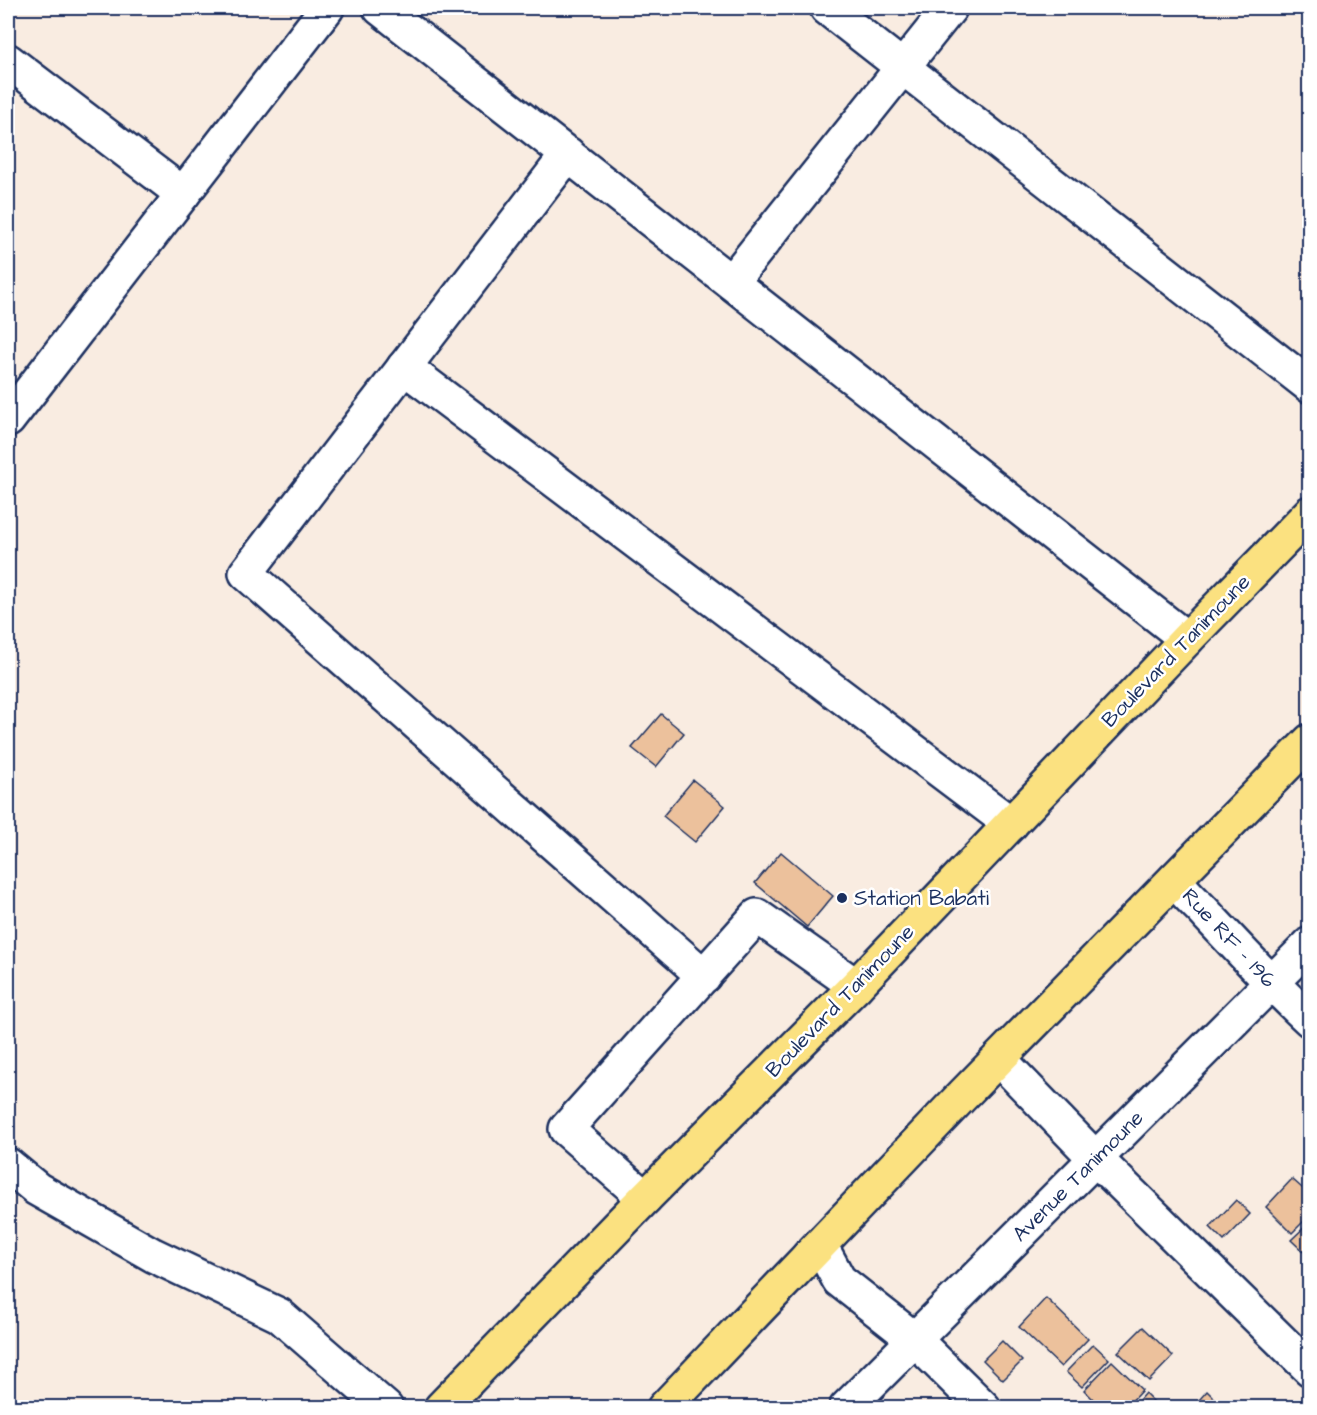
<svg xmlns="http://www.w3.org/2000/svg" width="1317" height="1415" font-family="'Architects Daughter',sans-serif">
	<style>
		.building { fill: #ecc19c; stroke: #1b2f5e; stroke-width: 1.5 }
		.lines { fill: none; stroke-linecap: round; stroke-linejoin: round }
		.minor-casing { stroke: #1b2f5e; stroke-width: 38 }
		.primary-casing { stroke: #1b2f5e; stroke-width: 38 }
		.minor { stroke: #fff; stroke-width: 33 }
		.primary { stroke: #fbe180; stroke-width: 33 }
		.poi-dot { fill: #1b2f5e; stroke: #fff; stroke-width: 2 }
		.labels { text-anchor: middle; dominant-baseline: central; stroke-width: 5; stroke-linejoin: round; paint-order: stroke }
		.street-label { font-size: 21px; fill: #1b2f5e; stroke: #fff }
		.poi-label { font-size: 21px; fill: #1b2f5e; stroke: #fff; text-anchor: start }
	</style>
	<rect width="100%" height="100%" fill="#f9ece1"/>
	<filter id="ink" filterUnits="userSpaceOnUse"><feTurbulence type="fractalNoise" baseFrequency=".0167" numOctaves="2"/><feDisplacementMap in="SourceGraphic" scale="12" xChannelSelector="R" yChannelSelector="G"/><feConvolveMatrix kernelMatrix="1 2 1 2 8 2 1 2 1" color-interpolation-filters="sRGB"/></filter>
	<g filter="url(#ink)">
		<g class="building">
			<path d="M661,714l23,19 -28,34 -24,-19z"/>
			<path d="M693,780l32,26 -30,36 -32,-26z"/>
			<path d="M781,852l52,44 -26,31 -52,-44z"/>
			<path d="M1292,1179l18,16v20l-18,18 -26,-26z"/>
			<path d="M1236,1200l14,14 -26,27 -14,-14z"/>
			<path d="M1310,1222v36l-19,-18z"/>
			<path d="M1046,1298l42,41 -27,28 -42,-40z"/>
			<path d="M1143,1327l30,29 -24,25 -31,-29z"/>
			<path d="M1002,1341l20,20 -19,19 -20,-20z"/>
			<path d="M1093,1344l16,15 -27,28 -16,-15z"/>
			<path d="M1112,1361l30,29 -17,18h-23l-18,-18z"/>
			<path d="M1207,1391l17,17h-32z"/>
			<path d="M1145,1393l15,15h-28z"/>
			<path d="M1091,1401l6,7h-12z"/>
		</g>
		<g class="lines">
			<g class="minor-casing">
				<g id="minor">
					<path d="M380,8l807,631"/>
					<path d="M827,8l483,378"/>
					<path d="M8,61l175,133"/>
					<path d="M568,154l-322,419 458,403"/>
					<path d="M731,282l219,-274"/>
					<path d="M404,367l607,457"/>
					<path d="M8,420l319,-412"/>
					<path d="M1175,879c9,15 23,25 34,38 33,35 65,70 101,103"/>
					<path d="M999,1059l96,99 215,211"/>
					<path d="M8,1165l29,24 116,66 126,60 107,93"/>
					<path d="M645,1198l-79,-69 191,-213 99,70"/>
					<path d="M809,1256l16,-2 14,26 75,59 70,69"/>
					<path d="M846,1408l464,-464"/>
				</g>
			</g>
			<g class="primary-casing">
				<g id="primary">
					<path d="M441,1408l204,-210 211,-212 331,-347 123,-126"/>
					<path d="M664,1408l296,-310 350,-357"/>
				</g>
			</g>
			<use href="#minor" class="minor"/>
			<use href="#primary" class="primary"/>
		</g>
	</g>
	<circle class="poi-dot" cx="842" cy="898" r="6"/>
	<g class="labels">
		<g class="street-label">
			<text transform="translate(1176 651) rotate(-46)">Boulevard Tanimoune</text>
			<text transform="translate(1229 938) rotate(47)">Rue RF - 196</text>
			<text transform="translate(840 1001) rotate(-46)">Boulevard Tanimoune</text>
			<text transform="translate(1078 1176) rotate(-45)">Avenue Tanimoune</text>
		</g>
		<g class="poi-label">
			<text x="854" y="898">Station Babati</text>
		</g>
	</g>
	<rect width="1317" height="1415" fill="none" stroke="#fff" stroke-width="30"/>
	<rect x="15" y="15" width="1287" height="1385" fill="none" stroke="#1b2f5e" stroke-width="2" filter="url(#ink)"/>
</svg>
